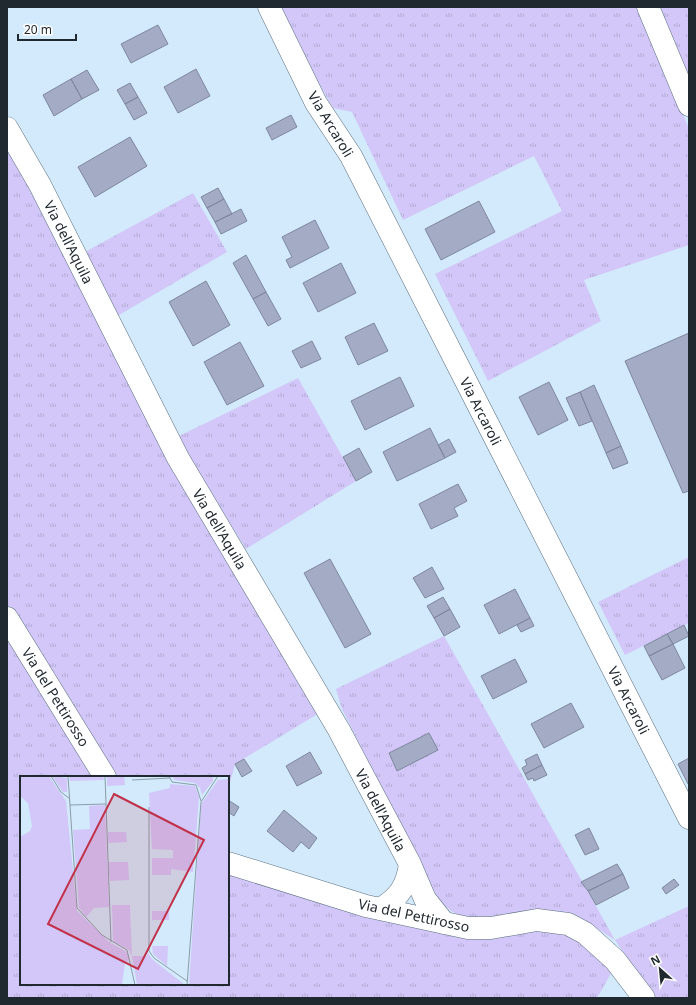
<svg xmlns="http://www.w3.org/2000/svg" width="696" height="1005" viewBox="0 0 696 1005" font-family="'Noto Sans',sans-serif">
	<defs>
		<pattern id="grass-tufts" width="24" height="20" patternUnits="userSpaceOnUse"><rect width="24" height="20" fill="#d2c7f8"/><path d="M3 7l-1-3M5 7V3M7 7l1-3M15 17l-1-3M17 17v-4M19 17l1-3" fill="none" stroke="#b4abd5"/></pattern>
	</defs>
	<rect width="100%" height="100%" fill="#d2eafc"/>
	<path fill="url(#grass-tufts)" d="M276 7H639L689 129V245L584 280 601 321 488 381 435 274 562 211 534 156 403 220 352 112 333 108Z
		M659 7H689V78Z
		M7 148 321 712 235 764 228 790V777H114L7 607Z
		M193 193 227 252 114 318 83 253Z
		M298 378 356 481 246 549 177 437Z
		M689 557V623L625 655 598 602Z
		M7 627 98 777H21V984H228V870L432 930 535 929 573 936 613 970 597 998H7Z
		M444 636 615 940 689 906V998H654L615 940 579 917 497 920 463 917 451 911 441 902 431 886 342 709 336 689Z"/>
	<path fill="#a3acc4" stroke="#7e879e" d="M158 25 168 44 131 63 121 44Z
		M196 69 210 96 178 113 164 87Z
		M87 70 99 90 82 99 71 79Z
		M71 79 82 99 54 116 43 95Z
		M130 83 138 97 125 104 117 90Z
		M138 97 147 113 134 120 125 104Z
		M291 115 297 127 272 140 266 128Z
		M130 137 147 166 95 197 78 167Z
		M218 188 224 199 207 208 201 197Z
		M224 199 232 214 215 222 207 208Z
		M479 201 495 232 441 260 425 229Z
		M241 209 247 221 221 234 215 222Z
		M315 220 329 248 290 268 286 260 292 257 282 237Z
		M246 255 266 292 253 299 233 263Z
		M341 263 356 293 318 312 303 283Z
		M206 281 230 325 193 346 169 302Z
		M266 292 281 319 268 326 253 299Z
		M374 323 388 351 358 365 345 337Z
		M689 333V491L683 493 625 361Z
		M312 341 321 359 301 368 292 351Z
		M240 342 264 386 227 405 204 362Z
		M400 377 414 406 365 430 351 401Z
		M549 382 568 420 538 435 519 397Z
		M594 385 621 446 606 453 580 392Z
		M580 392 592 421 579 426 566 398Z
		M430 428 445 458 397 481 383 452Z
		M449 439 456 452 445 458 438 445Z
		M621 446 628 463 613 469 606 453Z
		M359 448 372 472 356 481 343 457Z
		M458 484 467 501 454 508 458 516 431 529 419 504Z
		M330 559 371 634 345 648 304 573Z
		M432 567 444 589 425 598 413 578Z
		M515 589 530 618 499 634 484 605Z
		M443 597 450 609 434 618 427 606Z
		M450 609 460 627 444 636 434 618Z
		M530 618 534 626 521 632 517 625Z
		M684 625 689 636 673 644 667 634Z
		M667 634 673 644 649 656 644 646Z
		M673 644 685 668 662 680 649 656Z
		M515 659 527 682 493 699 481 676Z
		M571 703 584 727 544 748 531 724Z
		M429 733 438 750 397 771 389 753Z
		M310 752 322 773 297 786 286 766Z
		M537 754 542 765 525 774 522 768 527 765 525 760Z
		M689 758V783L688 784 678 764Z
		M244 759 252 771 242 777 235 764Z
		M542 765 547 775 534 781 533 778 528 780 525 774Z
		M228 800 239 807 234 816 228 812Z
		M284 810 317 838 309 849 301 842 293 852 267 831Z
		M589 828 599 849 585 855 575 835Z
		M617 864 623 874 588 891 581 882Z
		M623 874 629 888 596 905 588 891Z
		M674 879 679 885 666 894 662 888Z"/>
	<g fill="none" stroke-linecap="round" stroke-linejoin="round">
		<defs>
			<path id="minor" d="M269 7 316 103 351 156 689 818
				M648 7 689 105
				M7 128 40 185 178 458 339 730 410 864 425 899 444 923
				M7 618 105 777
				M228 863 366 906 468 928H491L537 920 568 924 585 933 615 960 644 998
				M380 909C399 898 407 886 410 864"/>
		</defs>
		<use href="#minor" stroke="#5a6f7f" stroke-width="23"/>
		<use href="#minor" stroke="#fff" stroke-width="22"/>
	</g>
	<g text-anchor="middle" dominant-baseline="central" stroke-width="3" stroke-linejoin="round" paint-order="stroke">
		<g font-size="14" fill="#212930" stroke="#fff">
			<text transform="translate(331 124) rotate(59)">Via Arcaroli</text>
			<text transform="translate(69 242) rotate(63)">Via dell'Aquila</text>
			<text transform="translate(481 411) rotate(63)">Via Arcaroli</text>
			<text transform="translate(220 529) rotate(59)">Via dell'Aquila</text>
			<text transform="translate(56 697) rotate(58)">Via del Pettirosso</text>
			<text transform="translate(629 700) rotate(63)">Via Arcaroli</text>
			<text transform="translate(381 810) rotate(62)">Via dell'Aquila</text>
			<text transform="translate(414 915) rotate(12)">Via del Pettirosso</text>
		</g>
	</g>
	<g transform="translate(20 776)">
		<rect width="209" height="209" fill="#d2eafc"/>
		<path d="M0 0H29L46 25 57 135 89 166 107 176 110 183 105 187 102 209H0V61L10 55 12 50 8 27 0 20ZM32 0 47 2V16H43ZM50 0H83L84 4 50 5ZM87 0H104L105 9 87 10ZM151 0H193V5L182 19 180 12 175 7 155 4ZM209 3V209H169L181 28 198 4ZM150 8 175 10 179 21 173 96 151 93V99H132V82H153V74L132 73 129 17 150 12ZM85 29 89 131 74 132 66 141 59 132 53 54 70 53 69 30ZM88 56H106L107 66 88 67ZM88 86H108L109 104 90 105ZM92 129H110L112 180H127V176L133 184 165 209H117L112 180 109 174 93 165ZM132 135H149V144H132ZM132 170H148L147 190 133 178Z" fill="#d2c7f8"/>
		<path fill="none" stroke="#8b9daa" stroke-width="1" d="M31 0 41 16 50 23M48 0 57 132 82 159 107 174 115 209M85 0 91 166M149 0 152 6 176 9 181 25M112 4 150 2M50 29 86 28M129 31V175L134 182 167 205M167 209 181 26 198 0"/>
		<path fill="#c2314a" fill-opacity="0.15" stroke="#c2314a" stroke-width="2" d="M94 18 184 64 118 193 28 148Z"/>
		<rect width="209" height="209" fill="none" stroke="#212930" stroke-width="2"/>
	</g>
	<rect width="696" height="1005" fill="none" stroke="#212930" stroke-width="16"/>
	<g transform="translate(660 969) rotate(333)" stroke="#ffffff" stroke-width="3" paint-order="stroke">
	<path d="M0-3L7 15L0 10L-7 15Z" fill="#212930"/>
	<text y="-6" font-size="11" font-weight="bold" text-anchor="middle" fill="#212930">N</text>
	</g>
	<path d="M18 34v6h58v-6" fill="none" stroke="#212930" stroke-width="2"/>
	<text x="24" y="34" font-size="12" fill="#212930" stroke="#ffffff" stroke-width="3" paint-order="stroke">20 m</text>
</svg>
